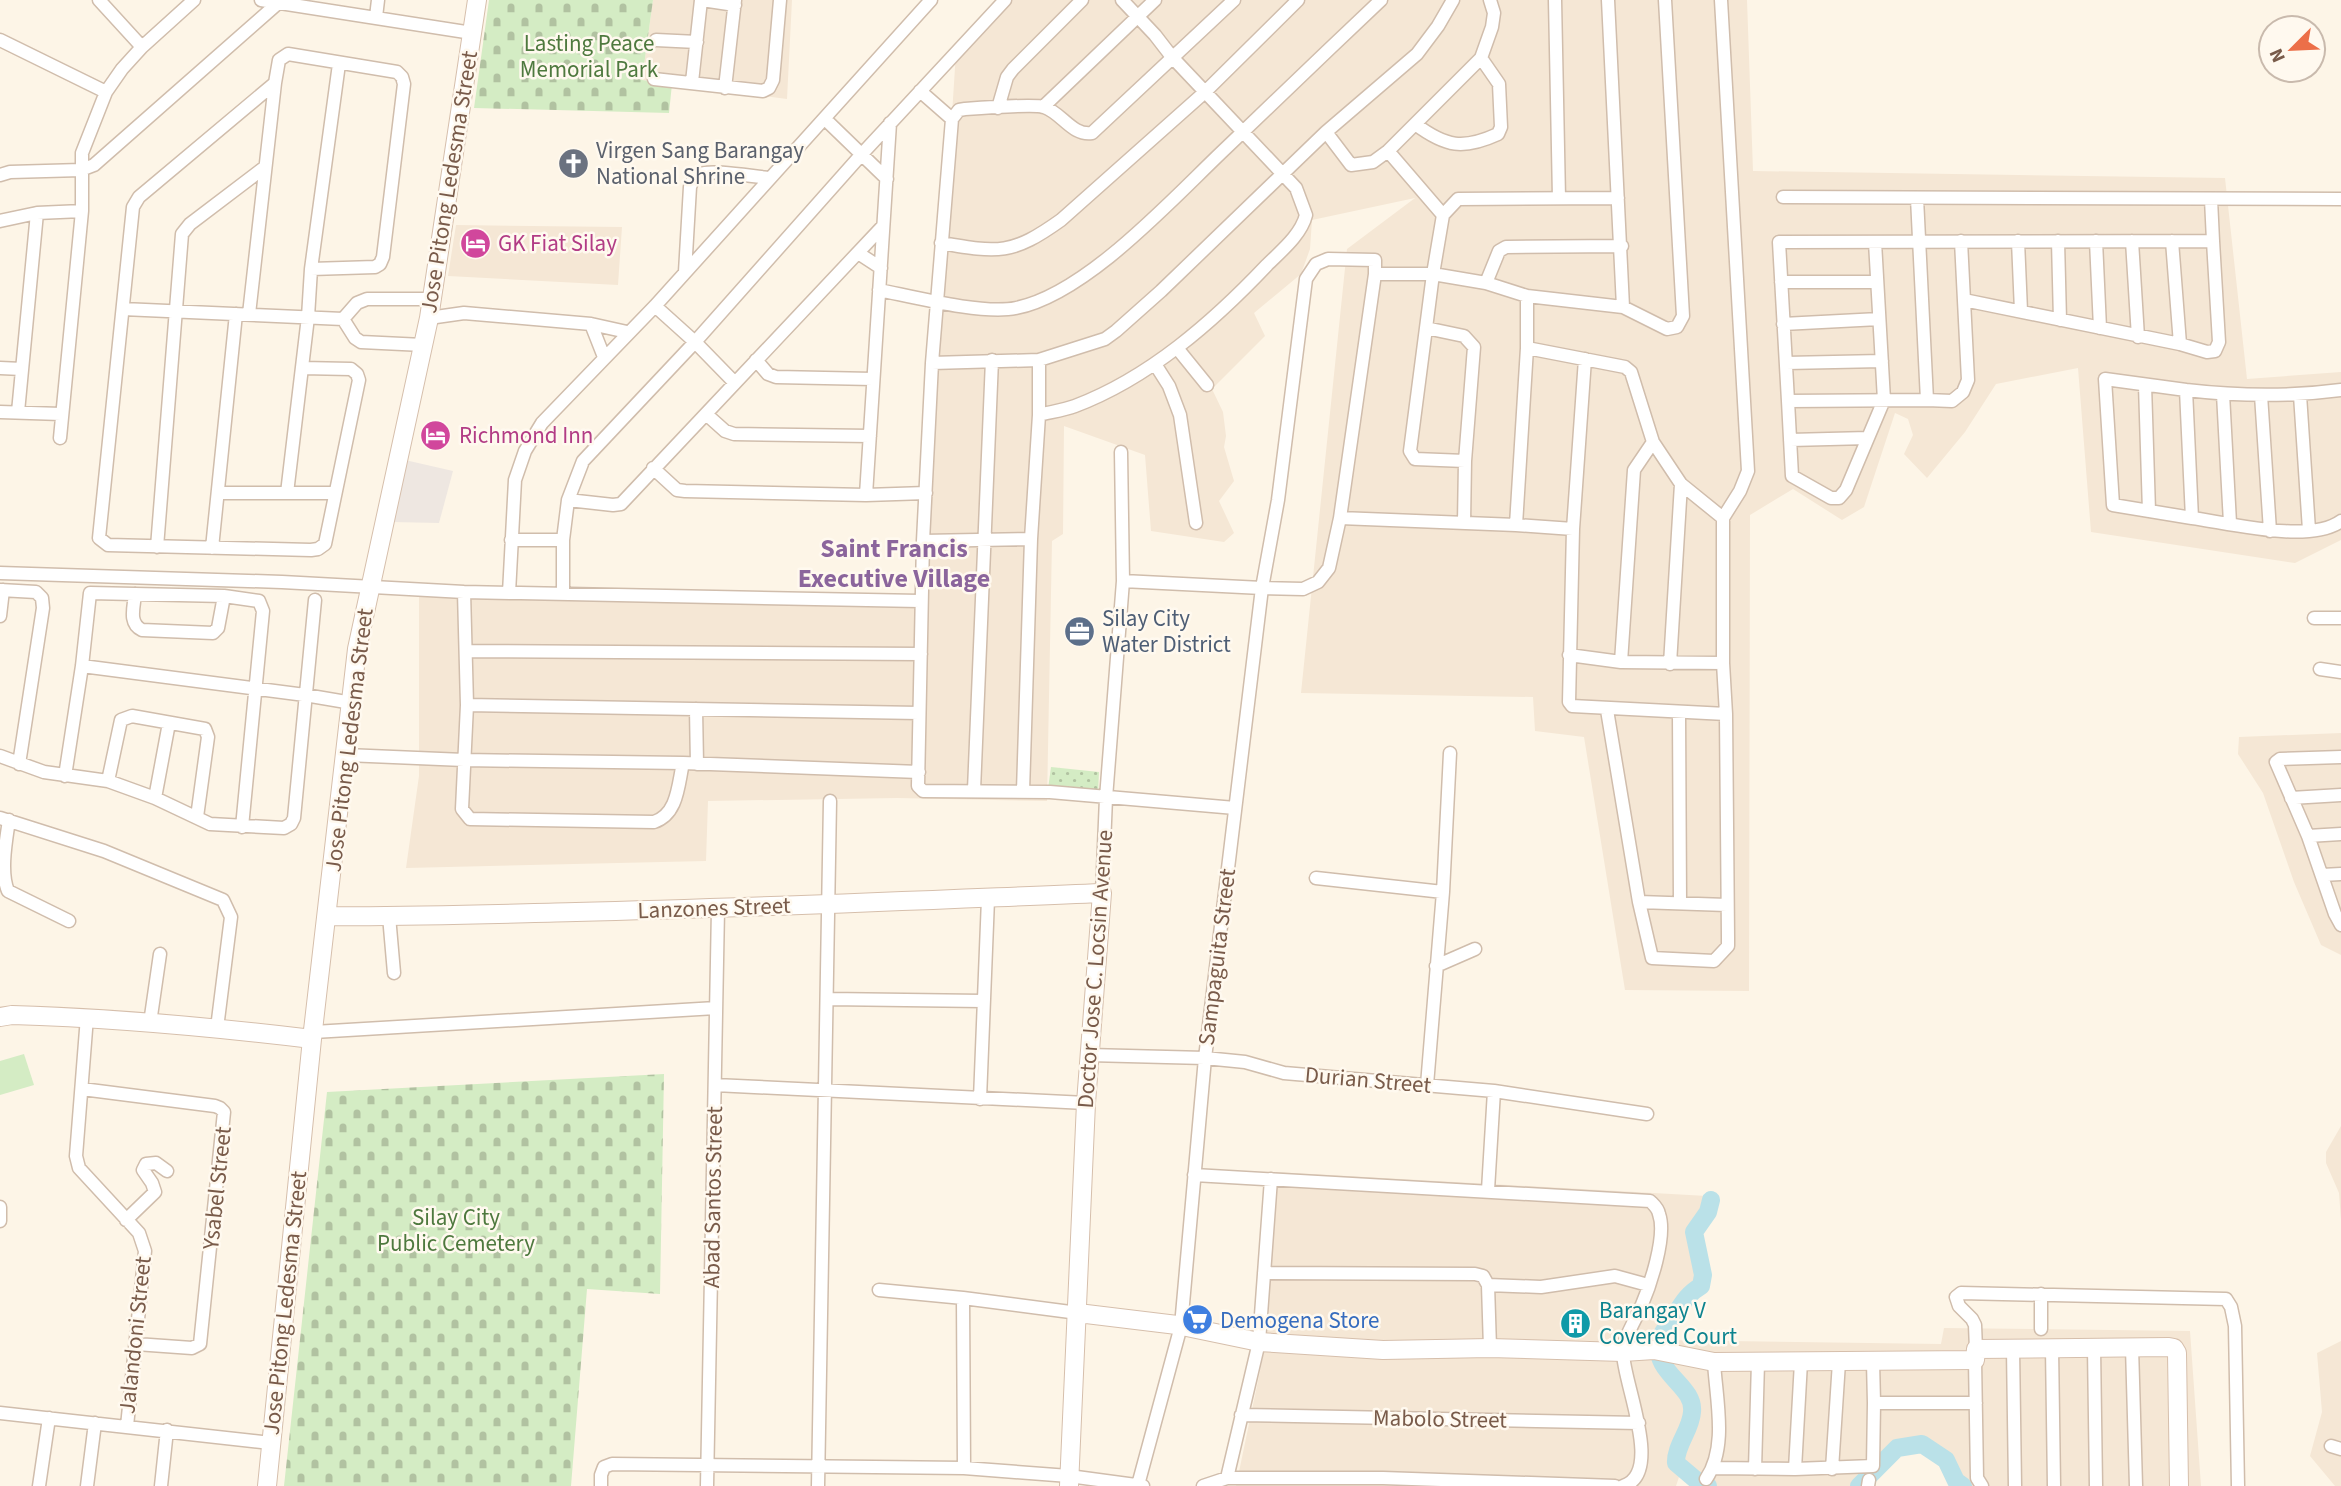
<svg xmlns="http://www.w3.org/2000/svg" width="2341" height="1486" viewBox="0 0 2341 1486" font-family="'Source Sans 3',sans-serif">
	<defs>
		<pattern id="cemetery-stones" width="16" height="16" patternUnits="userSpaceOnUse" patternTransform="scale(1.75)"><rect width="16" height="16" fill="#d4ecc4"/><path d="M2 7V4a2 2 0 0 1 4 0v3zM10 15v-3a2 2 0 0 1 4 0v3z" fill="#b1c2a1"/></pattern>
		<pattern id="park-dots" width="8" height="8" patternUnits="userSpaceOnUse" patternTransform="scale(1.75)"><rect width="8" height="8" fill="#d4ecc4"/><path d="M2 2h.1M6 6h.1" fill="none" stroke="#b1c2a1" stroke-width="1.8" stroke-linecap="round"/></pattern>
	</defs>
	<rect width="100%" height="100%" fill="#fdf5e7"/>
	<path fill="#f5e7d5" d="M653 0H792L787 99 642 80Z
		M1002 0H1747L1753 171 2225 178 2247 379 2341 372V540L2295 563 2091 532 2078 368 1996 384 1965 432 1927 478 1904 454 1913 435 1908 419 1895 413 1864 507 1842 520 1793 489 1750 515 1749 991 1625 990 1584 737 1535 731 1533 697 1301 693 1347 249 1415 198 1312 220 1310 249 1301 274 1254 313 1265 336 1212 389 1223 412 1226 436 1224 447 1234 481 1219 501 1234 533 1224 542 1151 531 1145 455 1064 426 1063 534 1052 541 1047 801 897 798 708 801 706 861 406 868 419 776V591L921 600 956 52Z
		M456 225 622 227 618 285 448 276Z
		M2341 733V955L2321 945 2294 882 2263 793 2238 754 2239 737Z
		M2341 1126V1220L2339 1193 2326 1163V1152Z
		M1276 1172 1707 1196 1688 1233 1696 1278 1660 1340 1941 1344 1944 1328 2190 1331 2201 1486H1963L1956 1481 1946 1460 1921 1444 1897 1449 1855 1486H1707L1702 1485 1677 1464 1679 1477 1676 1486H1236L1267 1338Z
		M2341 1341V1486H2335L2310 1456 2322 1412 2317 1353Z"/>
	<path fill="#eee7e1" d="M405 460 453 471 439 523 392 522Z"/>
	<path fill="#d4ecc4" d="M24 1054 34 1085 0 1095V1061Z"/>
	<path fill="url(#cemetery-stones)" d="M489 0H653L642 80 672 84 669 113 474 108Z
		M664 1074 660 1294 587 1289 571 1486H284L327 1092Z"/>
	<path fill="url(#park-dots)" d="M1051 767 1099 772 1098 794 1048 789Z"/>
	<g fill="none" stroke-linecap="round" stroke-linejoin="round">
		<path stroke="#bae1e8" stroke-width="18" d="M1708 1486 1702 1485 1676 1463C1675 1446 1691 1430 1692 1412 1695 1385 1653 1374 1659 1341 1661 1333 1669 1324 1673 1318 1682 1304 1687 1294 1701 1286L1703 1275 1694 1232 1708 1212 1711 1200
			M1859 1486 1897 1448 1922 1444 1946 1460 1956 1481 1963 1486"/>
		<defs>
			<path id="street" d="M99 0 142 47
				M261 0 472 33
				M702 0 735 5
				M1234 0 1092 133C1072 136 1062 113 1044 107 1035 104 979 108 965 109L959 110 952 119 932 363 923 541 918 786 923 791 1050 792 1235 808
				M1555 0 1559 198
				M1608 0 1623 307
				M1665 0 1683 316 1677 327 1667 329 1623 307 1527 296V348L1625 367 1631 372 1653 442 1681 484 1723 518
				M376 17 378 0
				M0 40 106 92
				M656 40 697 42
				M654 79 763 91 769 88 773 80 780 0
				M692 82 701 0
				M275 83 139 197 133 207 99 538 108 545 311 550 318 549 325 544 359 380 357 374 351 369 302 368
				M725 88 735 0
				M920 91 952 119
				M1043 107 1155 0
				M998 108 1007 77 1013 69 1082 0
				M825 119 887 179
				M1415 124C1446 147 1463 150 1498 134L1501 127 1499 84 1481 58
				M1326 132 1351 165 1373 162 1388 151 1481 58 1492 27 1494 13 1490 0
				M1388 151 1443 215
				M0 175 10 172 81 170 94 165 277 4
				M1783 197 2341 199
				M1917 198 1927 400 1788 401 1779 242 2213 241 2219 342 2215 351 2207 352 2180 344 1964 300
				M2211 199 2213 241
				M0 221 37 213 82 211
				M2018 241 2021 311
				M2058 241 2060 320
				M2096 241 2100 328
				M2132 241 2138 337
				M2172 241 2180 344
				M941 243C999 253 1012 255 1061 220L1205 92 1298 0
				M858 253 881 268
				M685 272 690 187C692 182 694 176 700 174 712 169 755 177 770 178
				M1781 282H1877
				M1486 283 1433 274 1443 215 1458 199 1618 198
				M879 290C914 297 983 315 1016 308 1087 294 1174 197 1226 148 1278 98 1329 49 1381 0
				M1527 296 1486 283 1499 251 1506 247 1622 246
				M655 306 695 342 735 383
				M123 309 343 319
				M249 314 275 83 279 60 288 54 397 72 402 77 404 84 383 257 380 264 375 267 311 269
				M429 318 464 313 591 324 627 332
				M591 324 604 357
				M1783 324 1879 319
				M1426 328 1410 451 1415 459 1465 461
				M423 345 361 342 355 338 343 319 357 303 367 299H432
				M1177 348 1207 385
				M1585 359 1573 529 1569 702 1572 706 1726 714 1723 663V518L1740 491 1748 471 1721 0
				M756 360 768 374 776 377 873 379
				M932 363 1039 360 1105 339 1116 331 1161 291 1326 132 1417 54 1438 26 1453 0
				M1786 363 1882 361
				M1155 364 1169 386 1180 415 1196 523
				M0 368 22 369
				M2145 385 2149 511
				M2186 390 2105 379 2113 505 2192 518
				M2341 390C2289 397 2238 396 2186 390L2192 518C2229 523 2310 544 2341 521
				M2223 394 2230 523
				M2261 395 2270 531
				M2300 395 2309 530
				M1927 400 1952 401 1963 392 1968 380 1961 241
				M1788 401 1792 476 1831 498H1839L1846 490 1884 400 1875 242
				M0 412 61 414
				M18 412 37 213
				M706 414 725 431 734 434 870 436
				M1039 415C1051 412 1064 410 1075 406 1149 378 1213 322 1267 265 1281 251 1301 235 1306 215L1296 188 1172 57 1155 35 1122 0
				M60 438 82 211V153L106 92 122 69 142 47 194 0
				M1790 440 1868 438
				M1653 442 1634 470 1621 662 1723 663
				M653 468 677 490 685 491 866 495 926 493
				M218 493H335
				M287 493 308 317 311 269 339 64
				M866 495 890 123
				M568 500 613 505 621 504 883 226
				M1340 518 1516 525 1573 529
				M1516 525 1527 348
				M511 540H563
				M923 541 1031 539
				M157 547 182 234 190 224 265 167
				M212 548 236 314
				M0 573 282 582 464 592 920 601
				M1123 581 1262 588 1278 500 1306 279 1316 264 1328 259 1375 260V274
				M0 590 36 592 42 598 43 608 19 764
				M464 592 467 705 462 809 470 819 654 822C678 814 678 785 683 763
				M509 593 515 480 525 451 542 423 655 306 931 0
				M135 594C134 607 128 623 142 630L213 633 218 628 224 596
				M563 594V540L568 500 583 461 695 342 861 155 1005 0
				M0 616 3 590
				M2314 618H2341
				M467 651 921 654
				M1569 655 1621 662
				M1670 664 1681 484
				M82 666 305 695 352 703
				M2320 669 2341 672
				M467 705 919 713
				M696 709 697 764
				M1607 710 1639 902 1652 958 1714 961 1728 946V937L1726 714
				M1679 713 1680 902
				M346 755 464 760 683 763 919 772
				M0 756 44 772 108 781 155 798 210 824 284 828 291 824 294 818 315 600
				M2341 757 2280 759 2276 762 2308 836 2335 914 2341 925
				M65 776 82 666 90 593 224 596 259 601 263 611 242 827
				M108 781 121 720 132 716 205 729 208 737 197 817
				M974 790 992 360
				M1023 791 1031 539 1039 415V360
				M155 798 169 723
				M2291 798 2341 795
				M0 818 104 851 223 900 231 917 217 1028
				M9 820C6 841 0 872 8 891L69 921
				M2308 836 2341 834
				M2322 875 2341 874
				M1316 878 1443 892
				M1102 893 1106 798 1123 581 1121 452
				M1639 902 1727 905
				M389 916 394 973
				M1436 966 1475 949
				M828 999 983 1001
				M87 1017 76 1156 79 1168 139 1233 145 1251 127 1426
				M150 1023 160 954
				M314 1032 716 1008
				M1089 1055 1205 1058 1245 1062 1284 1073 1494 1091 1647 1114
				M715 1085 1086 1103
				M1427 1085 1443 892 1450 753
				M82 1089 215 1106 220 1108 224 1112 200 1344 192 1348 136 1344
				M980 1099 988 899
				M1194 1175 1650 1201C1654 1205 1658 1208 1659 1214 1667 1236 1650 1286 1641 1307 1635 1321 1624 1337 1623 1352 1622 1380 1665 1474 1623 1486
				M1488 1190 1494 1091
				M0 1207V1221
				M126 1220 155 1192 152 1183 143 1170 146 1164 156 1163 167 1171
				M1264 1273 1475 1274 1483 1276 1488 1285 1490 1348
				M1488 1285 1541 1287 1615 1276 1648 1285
				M879 1290 963 1298
				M2041 1294V1329
				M2132 1347 2136 1486
				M2052 1348 2054 1486
				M2094 1348 2096 1486
				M1976 1349 1975 1325 1972 1319 1959 1306 1956 1297 1961 1293 2226 1299 2231 1307 2235 1326 2238 1486
				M2013 1349 2015 1486
				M1975 1360 1977 1478 1982 1486
				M1873 1362 1874 1403H1976
				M0 1413 271 1443
				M1241 1415 1639 1423
				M2331 1446 2341 1449
				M964 1468 963 1298 1078 1313
				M1714 1468 1795 1469 1873 1466 1874 1403
				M1755 1469 1758 1362
				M1795 1469 1801 1362
				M1832 1469 1839 1362
				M1227 1478 1259 1342 1271 1179
				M1706 1479C1728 1447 1716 1399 1714 1362
				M1138 1485 1181 1326 1205 1058 1262 588 1303 589 1318 582 1329 568 1340 518 1375 274H1433L1426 328 1464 336 1474 347 1465 461 1464 523
				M39 1486 49 1418
				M87 1486 95 1423
				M161 1486 167 1430
				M601 1486V1475L604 1467 612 1464 964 1468 1069 1476 1143 1486
				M707 1486 718 909
				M818 1486 830 801
				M1203 1486 1227 1478H1383L1615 1486
				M1868 1486 1869 1480"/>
			<path id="secondary" d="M327 916C410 917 493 914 576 912 752 908 927 900 1102 893L1086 1103 1069 1486
				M0 1017 12 1015C112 1018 212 1027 312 1039
				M1078 1313 1177 1325 1259 1342 1383 1350 1490 1348 1623 1352 1654 1350 1714 1362 1975 1360 1976 1349 2169 1347 2174 1348 2177 1353 2179 1486
				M267 1486 312 1039 357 649 429 318 477 0"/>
		</defs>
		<use href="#street" stroke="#d0bdac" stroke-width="15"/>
		<use href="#secondary" stroke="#d6bfac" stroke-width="20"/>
		<use href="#street" stroke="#fff" stroke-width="12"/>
		<use href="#secondary" stroke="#fff" stroke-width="18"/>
	</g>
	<defs>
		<symbol id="church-disc" viewBox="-11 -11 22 22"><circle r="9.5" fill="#6b7280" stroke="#fff9ef"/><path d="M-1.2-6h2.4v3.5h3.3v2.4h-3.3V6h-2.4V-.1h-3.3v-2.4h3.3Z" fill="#fff"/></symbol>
		<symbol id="hotel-disc" viewBox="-11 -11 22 22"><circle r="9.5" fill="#d1479c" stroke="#fff9ef"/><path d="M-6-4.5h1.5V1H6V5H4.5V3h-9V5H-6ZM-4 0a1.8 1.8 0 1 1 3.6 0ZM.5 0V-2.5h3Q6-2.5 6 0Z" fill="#fff"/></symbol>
		<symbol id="office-disc" viewBox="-11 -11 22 22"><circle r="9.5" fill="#5c6f8a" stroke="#fff9ef"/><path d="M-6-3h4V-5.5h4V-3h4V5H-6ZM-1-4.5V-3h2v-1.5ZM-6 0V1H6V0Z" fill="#fff"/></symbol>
		<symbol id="supermarket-disc" viewBox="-11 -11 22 22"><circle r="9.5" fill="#3f7fe0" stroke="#fff9ef"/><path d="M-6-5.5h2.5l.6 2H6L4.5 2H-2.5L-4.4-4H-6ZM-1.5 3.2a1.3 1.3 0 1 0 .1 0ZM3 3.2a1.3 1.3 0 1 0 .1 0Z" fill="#fff"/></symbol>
		<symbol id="building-disc" viewBox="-11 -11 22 22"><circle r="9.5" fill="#0f9aa8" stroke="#fff9ef"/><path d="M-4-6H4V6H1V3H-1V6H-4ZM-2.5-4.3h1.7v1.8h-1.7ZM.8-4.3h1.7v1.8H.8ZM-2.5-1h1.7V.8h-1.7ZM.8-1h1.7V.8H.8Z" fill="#fff"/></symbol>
	</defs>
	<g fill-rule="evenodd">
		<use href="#church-disc" x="556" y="146" width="35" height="35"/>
		<use href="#hotel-disc" x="458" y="226" width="35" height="35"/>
		<use href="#hotel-disc" x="418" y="418" width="35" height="35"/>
		<use href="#office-disc" x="1062" y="614" width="35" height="35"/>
		<use href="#supermarket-disc" x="1180" y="1302" width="35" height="35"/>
		<use href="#building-disc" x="1558" y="1306" width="35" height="35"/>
	</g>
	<g text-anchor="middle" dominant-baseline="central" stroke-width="5" stroke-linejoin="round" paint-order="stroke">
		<g font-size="23" fill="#4e793e" stroke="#fff9ef">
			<text x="589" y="43">Lasting Peace<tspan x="589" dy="26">Memorial Park</tspan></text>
			<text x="456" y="1217">Silay City<tspan x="456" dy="26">Public Cemetery</tspan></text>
		</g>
		<g font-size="23" fill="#5b616d" stroke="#fff9ef" text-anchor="start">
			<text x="596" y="150">Virgen Sang Barangay<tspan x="596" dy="26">National Shrine</tspan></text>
		</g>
		<g font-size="23" fill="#795b4a" stroke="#fff9ef">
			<text transform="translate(449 182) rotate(-81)">Jose Pitong Ledesma Street</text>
			<text transform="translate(349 740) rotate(-83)">Jose Pitong Ledesma Street</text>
			<text transform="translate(714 908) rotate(-2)">Lanzones Street</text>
			<text transform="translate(1217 957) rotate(-83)">Sampaguita Street</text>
			<text transform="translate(1095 969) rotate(-86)">Doctor Jose C. Locsin Avenue</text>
			<text transform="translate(1368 1080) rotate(5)">Durian Street</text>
			<text transform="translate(217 1188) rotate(-84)">Ysabel Street</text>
			<text transform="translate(713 1197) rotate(-89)">Abad Santos Street</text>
			<text transform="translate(285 1303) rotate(-84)">Jose Pitong Ledesma Street</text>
			<text transform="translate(135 1335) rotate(-84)">Jalandoni Street</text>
			<text transform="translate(1440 1419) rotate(1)">Mabolo Street</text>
		</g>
		<g font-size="23" fill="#b23c85" stroke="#fff9ef" text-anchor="start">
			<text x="498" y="243">GK Fiat Silay</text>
			<text x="459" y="435">Richmond Inn</text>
		</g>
		<g font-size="23" fill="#4e5e75" stroke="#fff9ef" text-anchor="start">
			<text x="1102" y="618">Silay City<tspan x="1102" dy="26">Water District</tspan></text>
		</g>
		<g font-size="23" fill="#0d838f" stroke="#fff9ef" text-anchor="start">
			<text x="1599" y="1310">Barangay V<tspan x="1599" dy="26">Covered Court</tspan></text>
		</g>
		<g font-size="23" fill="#366cbe" stroke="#fff9ef" text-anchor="start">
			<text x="1220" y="1320">Demogena Store</text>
		</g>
		<g font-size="26" font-weight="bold" fill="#8b659c" stroke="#fff9ef">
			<text x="894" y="548">Saint Francis<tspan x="894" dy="30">Executive Village</tspan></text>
		</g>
	</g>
	<g transform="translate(2292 49) rotate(246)"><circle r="33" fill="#fff9ef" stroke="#c9baad" stroke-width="2"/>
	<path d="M0-5L12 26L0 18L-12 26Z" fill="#ec6f48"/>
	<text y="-10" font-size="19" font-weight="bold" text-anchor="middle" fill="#795b4a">N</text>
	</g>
</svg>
